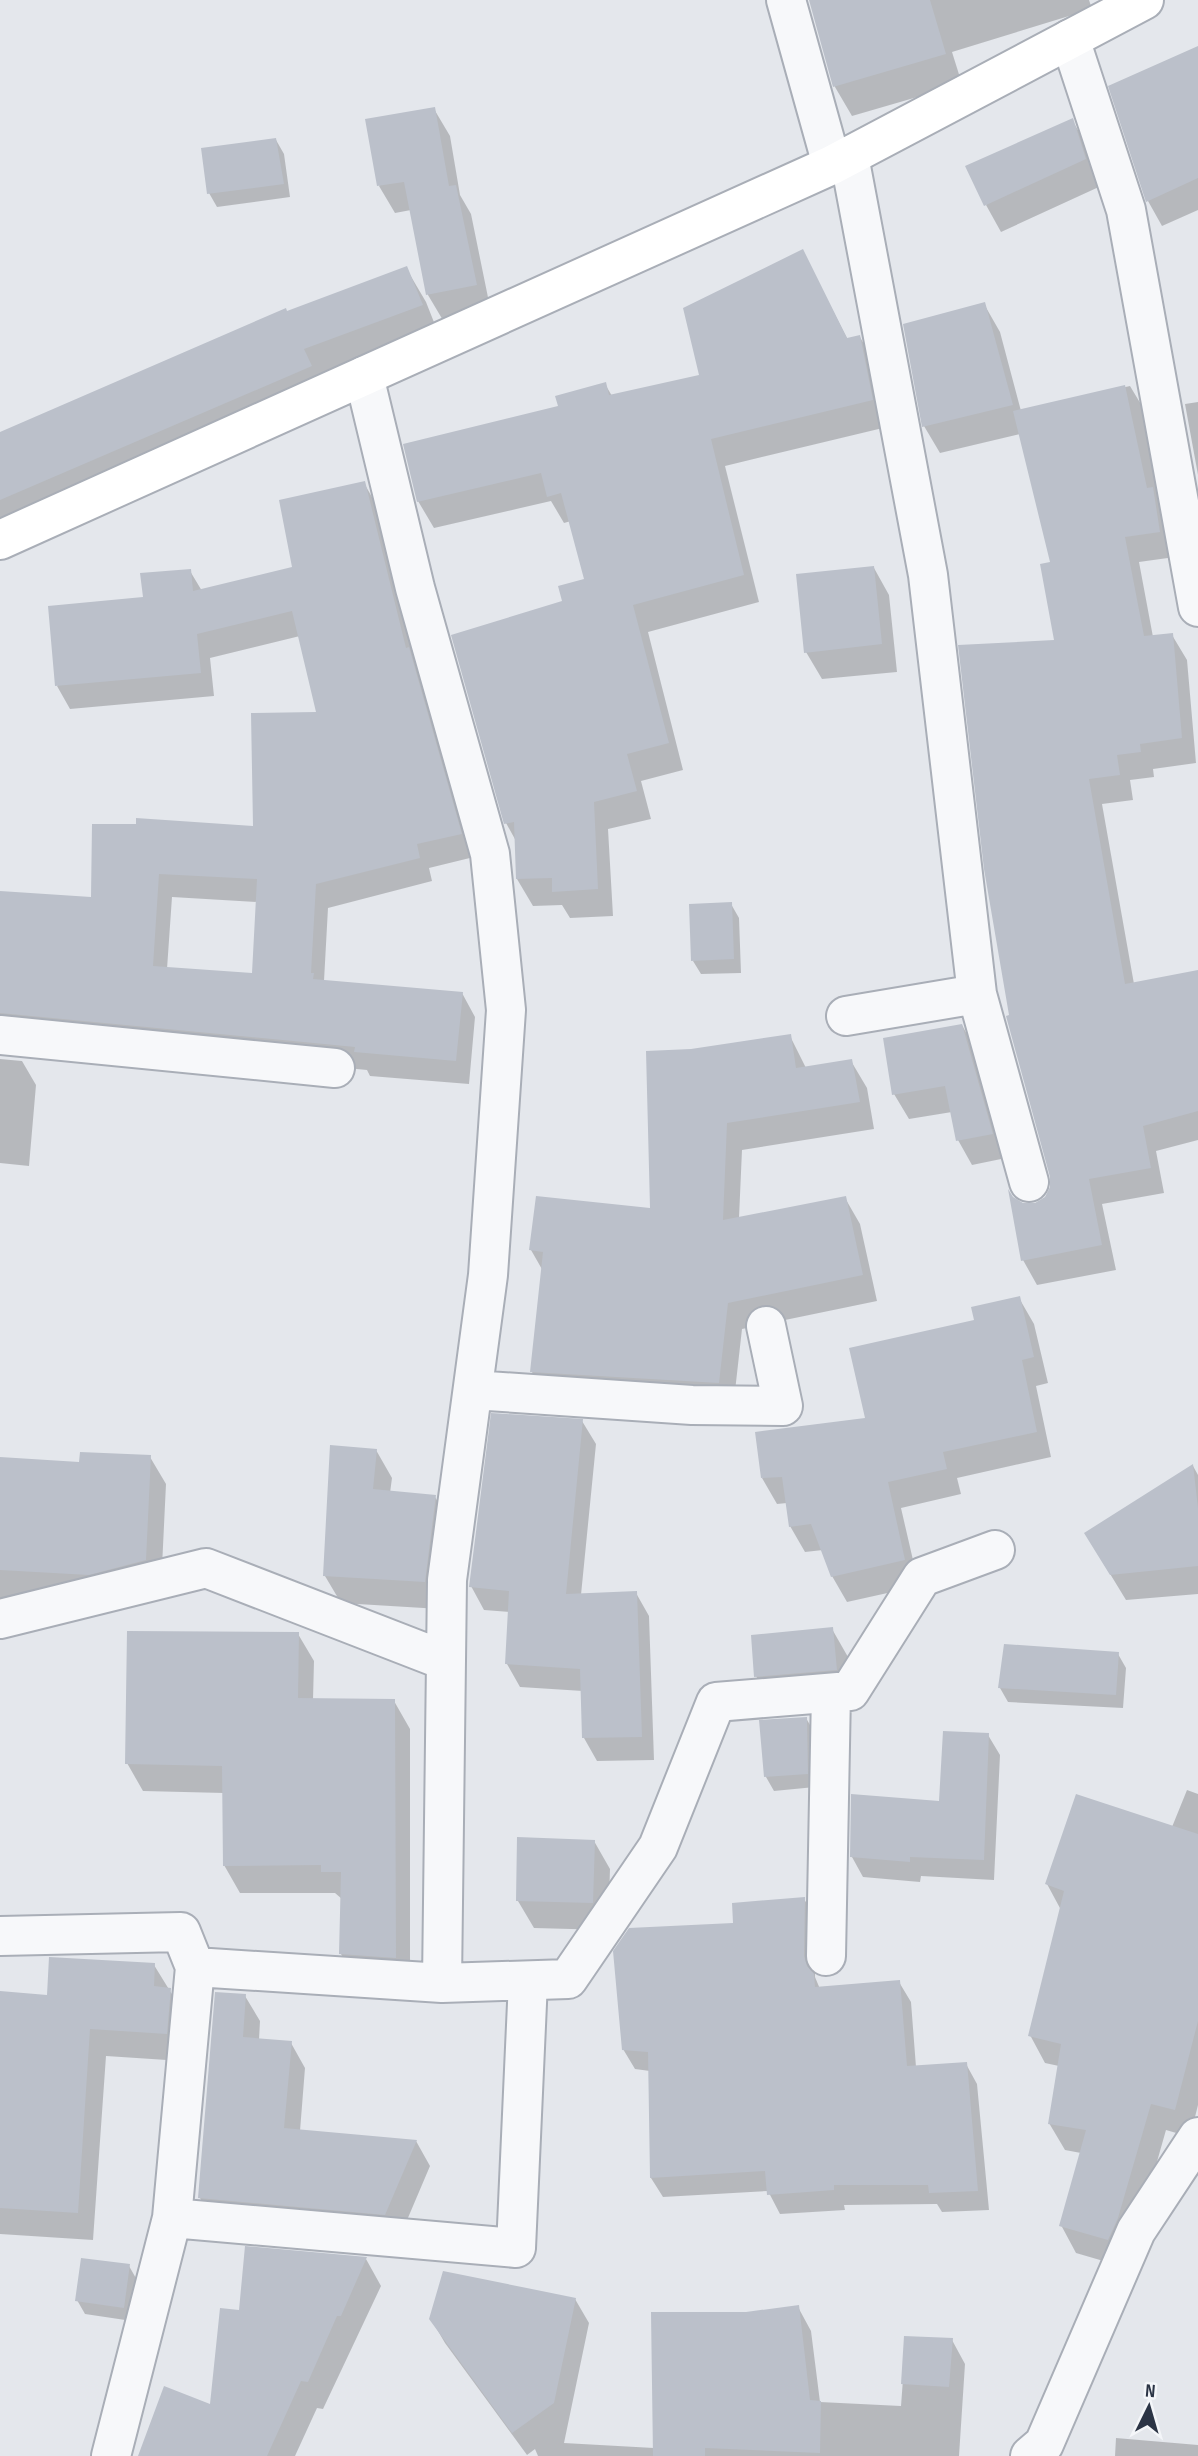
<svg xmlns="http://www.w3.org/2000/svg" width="1198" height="2456" viewBox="0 0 1198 2456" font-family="'Sofia Sans Condensed',sans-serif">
	<rect width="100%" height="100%" fill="#e4e7ec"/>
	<path fill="#0003" fill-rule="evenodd" d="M811 0H1089L1092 9 952 52 962 84 852 116 835 87Z
		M1198 47V210L1162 226 1148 201Z
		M434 109 450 136 460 195 471 214 491 312 444 322 428 295 411 210 395 213 379 186Z
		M1072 120 1088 147 1101 186 1001 232 986 205Z
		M276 140 284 154 290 197 217 207 209 193Z
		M802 251 848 340 860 337 875 364 887 427 725 466 759 602 648 632 683 770 641 781 651 819 608 829 613 916 570 918 562 905 533 906 517 879 516 841 506 823 564 602 586 580 571 521 564 523 551 501 434 528 418 501 560 407 605 384 612 396 701 376Z
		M406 268 426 302 441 340 0 542V434L287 313Z
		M984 304 1000 332 1021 411 1130 386 1145 411 1175 557 1139 562 1153 637 1172 635 1187 660 1196 763 1153 769 1154 777 1130 780 1133 800 1102 804 1134 984 1198 971V1140L1156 1151 1164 1193 1102 1204 1116 1270 1037 1285 1023 1260 1022 1205H1036L1046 1198 1052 1187V1177L1011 1017 1056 641 1052 563 1020 434 940 453 924 426Z
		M1198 402V475L1185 404Z
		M364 483 377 506 416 662 422 673 474 857 429 868 432 881 328 908 324 981 462 993 475 1017 469 1084 370 1076 367 1070 16 1036 0 1042V892L93 899 254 827 318 714 300 636 210 658 214 696 70 709 57 686 145 599 190 571 202 591 294 568ZM172 897 258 902 254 975 167 969Z
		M874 568 889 595 897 672 822 679 806 652Z
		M731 904 739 918 741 973 701 974 693 961Z
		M962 1025 976 1051 1006 1158 972 1165 958 1140 952 1112 909 1119 894 1094Z
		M790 1036 806 1068 851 1061 867 1088 874 1129 742 1150 739 1218 845 1198 860 1224 877 1301 742 1329 733 1409 547 1398 532 1372 543 1271 531 1250 652 1210 691 1051Z
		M0 1059 22 1061 36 1085 29 1166 0 1163Z
		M1019 1298 1034 1324 1048 1383 1036 1386 1051 1457 957 1478 961 1494 901 1508 919 1586 847 1602 832 1576 823 1550 805 1552 790 1526 787 1503 777 1504 762 1478 867 1420 977 1321Z
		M582 1421 596 1444 581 1595 636 1593 649 1616 654 1760 597 1761 584 1738 583 1691 520 1687 507 1664 510 1612 484 1610 471 1586Z
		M376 1450 392 1478 390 1493 435 1497 451 1524 440 1609 341 1603 325 1576Z
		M150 1457 166 1484 161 1588 0 1610V1458L81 1464Z
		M1193 1466 1198 1475V1594L1126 1600 1101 1559Z
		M832 1629 848 1657 853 1697 772 1704 756 1676Z
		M298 1634 314 1661 313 1700 394 1701 410 1729V1985L357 1982 341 1954 342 1899 335 1893H240L224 1865V1793L143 1791 127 1763Z
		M1118 1654 1126 1668 1123 1708 1008 1702 1000 1688Z
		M806 1718 814 1732 815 1787 774 1791 766 1777 760 1722Z
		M988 1735 1000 1755 994 1880 921 1876 920 1882 863 1877 852 1857 941 1803Z
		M1187 1790 1198 1794V2105L1190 2137 1166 2130 1133 2246 1124 2267 1076 2253 1061 2225 1081 2153 1065 2150 1049 2123 1059 2066 1045 2063 1030 2035 1061 1910 1047 1884 1172 1827Z
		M594 1841 610 1869 608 1930 534 1928 518 1901Z
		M804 1899 816 1918 815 1977 820 1989 899 1982 911 2002 916 2067 966 2064 977 2084 989 2210 942 2212 937 2204 844 2205 845 2210 780 2214 768 2191 663 2197 651 2178 650 2071 635 2069 623 2049 735 1925Z
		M154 1965 186 2017 182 2061 106 2056 93 2240 0 2234V1992L49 1997Z
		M245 1996 260 2021 259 2040 291 2043 305 2068 300 2131 416 2141 430 2166 399 2239 214 2223 200 2198Z
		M366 2259 381 2286 323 2409 317 2408 295 2456H140L212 2406 240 2312Z
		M129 2266 137 2280 132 2321 85 2314 77 2300Z
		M575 2299 589 2323 564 2443 654 2448 746 2314 798 2307 811 2331 820 2402 901 2406 906 2338 952 2340 965 2364 959 2456H538L535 2449 527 2455 445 2343 431 2319Z
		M1116 2438 1198 2445V2456H1115Z"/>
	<path fill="#bbc0ca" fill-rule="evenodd" d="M809 0H930L946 54 833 87Z
		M1198 46V178L1146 202 1108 86Z
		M435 107 449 186 456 185 477 285 426 295 404 182 377 186 365 119Z
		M1073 118 1086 159 984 206 965 166Z
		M276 138 284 184 207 194 201 148Z
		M803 249 847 338 860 335 873 400 711 439 744 575 633 605 669 743 627 754 637 791 594 802 598 889 552 892V878L516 879 514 822 504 824 451 635 562 601 558 586 584 579 561 493 547 497 541 473 417 502 403 444 558 406 555 396 606 382 609 395 699 375 683 308Z
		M407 266 423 305 304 349 312 366 0 500V432L286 308 287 311Z
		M985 302 1013 405 922 427 903 324Z
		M1125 385 1147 488 1153 487 1160 532 1125 537 1144 636 1173 633 1182 738 1140 744 1141 752 1117 755 1120 775 1089 779 1125 984 1198 970V1111L1143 1126 1151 1168 1089 1179 1102 1245 1021 1261 1008 1189 1013 1197 1023 1203H1035L1045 1197 1050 1187V1177L1006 1016 1009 1015 984 869 958 645 1054 640 1040 564 1050 562 1013 411Z
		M365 481 406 648 409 647 462 834 417 844 420 858 316 884 311 973H314L313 979 463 992 456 1061 354 1052 355 1047 0 1013V891L91 897 92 824H136V818L253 826 251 713 316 712 292 611 197 634 201 673 55 686 48 606 143 597 140 573 191 569 193 591 292 567 279 500ZM159 874 257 879 252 973 153 966Z
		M874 566 882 644 804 653 796 574Z
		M732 902 734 959 691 961 689 904Z
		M962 1024 993 1134 956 1141 945 1086 892 1095 883 1038Z
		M791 1034 796 1068 852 1059 860 1102 727 1123 723 1220 846 1196 863 1275 728 1303 719 1383 530 1372 543 1252 529 1250 536 1196 650 1208 646 1051 691 1049Z
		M1020 1296 1034 1357 1022 1360 1037 1432 943 1452 947 1469 888 1482 905 1560 831 1577 811 1524 789 1527 782 1477 761 1478 755 1432 865 1418 849 1348 974 1320 971 1307Z
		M491 1413 583 1419 566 1594 637 1591 642 1737 582 1738 580 1669 505 1664 509 1591 469 1587Z
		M330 1445 377 1449 373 1489 436 1495 425 1582 323 1576Z
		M80 1452 151 1455 146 1560 89 1575 0 1570V1457L79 1462Z
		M1193 1464 1198 1508V1566L1110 1575 1084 1533Z
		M833 1627 837 1670 754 1677 751 1635Z
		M127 1631 299 1632 298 1698 395 1699 396 1958 339 1954 341 1872H321V1865L223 1866 222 1766 125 1764Z
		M1004 1644 1119 1652 1116 1695 998 1688Z
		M807 1717 808 1774 764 1777 759 1720Z
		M943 1731 989 1733 984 1860 910 1857V1862L850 1857 851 1794 939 1801Z
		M1076 1794 1198 1834V2021L1175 2110 1151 2104 1118 2218 1108 2240 1059 2226 1086 2130 1048 2124 1061 2044 1028 2036 1064 1891 1045 1884Z
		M517 1837 595 1840 593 1903 516 1901Z
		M805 1897 804 1956 807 1966 814 1974 815 1987 900 1980 907 2066 967 2062 978 2191 929 2193 928 2185H834V2190L767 2195 765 2171 650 2178 648 2052 622 2050 613 1951 629 1928 733 1923 732 1903Z
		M49 1957 155 1963 154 1986 171 1988 167 2034 90 2029 78 2213 0 2208V1991L47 1995Z
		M215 1992 246 1994 243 2037 292 2041 284 2128 417 2140 385 2215 198 2198Z
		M245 2246 367 2257 341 2316H337L308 2382 301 2381 267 2456H138L164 2386 210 2404 220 2308 239 2310Z
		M81 2258 130 2264 124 2308 75 2301Z
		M443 2271 576 2298 554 2403 512 2433 429 2319Z
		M799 2305 810 2400 821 2401 820 2453 705 2448V2456H653L651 2312H746Z
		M904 2336 953 2338 949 2387 901 2384Z"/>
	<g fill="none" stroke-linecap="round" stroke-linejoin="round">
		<defs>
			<path id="street" d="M786 0 832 165
				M1070 39 1126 210 1198 607
				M849 156 928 575 977 994 1029 1182
				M364 376 415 588 490 854 506 1010 488 1275 447 1580 442 1983
				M846 1016 977 994
				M0 1035 335 1068
				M473 1390 692 1405 783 1406 766 1326
				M0 1619 206 1568 446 1661
				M0 1936 181 1932 195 1967 442 1983 568 1979 658 1847 716 1702 850 1691 922 1577 995 1550
				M826 1956 831 1693
				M172 2218 516 2248 528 1981
				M111 2456 172 2218 195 1967
				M1030 2456 1044 2444 1136 2231 1198 2137"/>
			<path id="secondary" d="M0 540 832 165 1144 0"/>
		</defs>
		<use href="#street" stroke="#a9aeb7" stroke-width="42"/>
		<use href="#secondary" stroke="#a9aeb7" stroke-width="42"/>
		<use href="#street" stroke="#f7f8fa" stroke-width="38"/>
		<use href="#secondary" stroke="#fff" stroke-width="38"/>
	</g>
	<g transform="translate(1149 2407) rotate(5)" stroke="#f4f6f9" stroke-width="5" paint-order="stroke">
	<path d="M0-5L12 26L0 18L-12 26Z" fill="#2b3445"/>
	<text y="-10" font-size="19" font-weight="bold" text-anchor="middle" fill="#2b3445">N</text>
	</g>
</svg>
